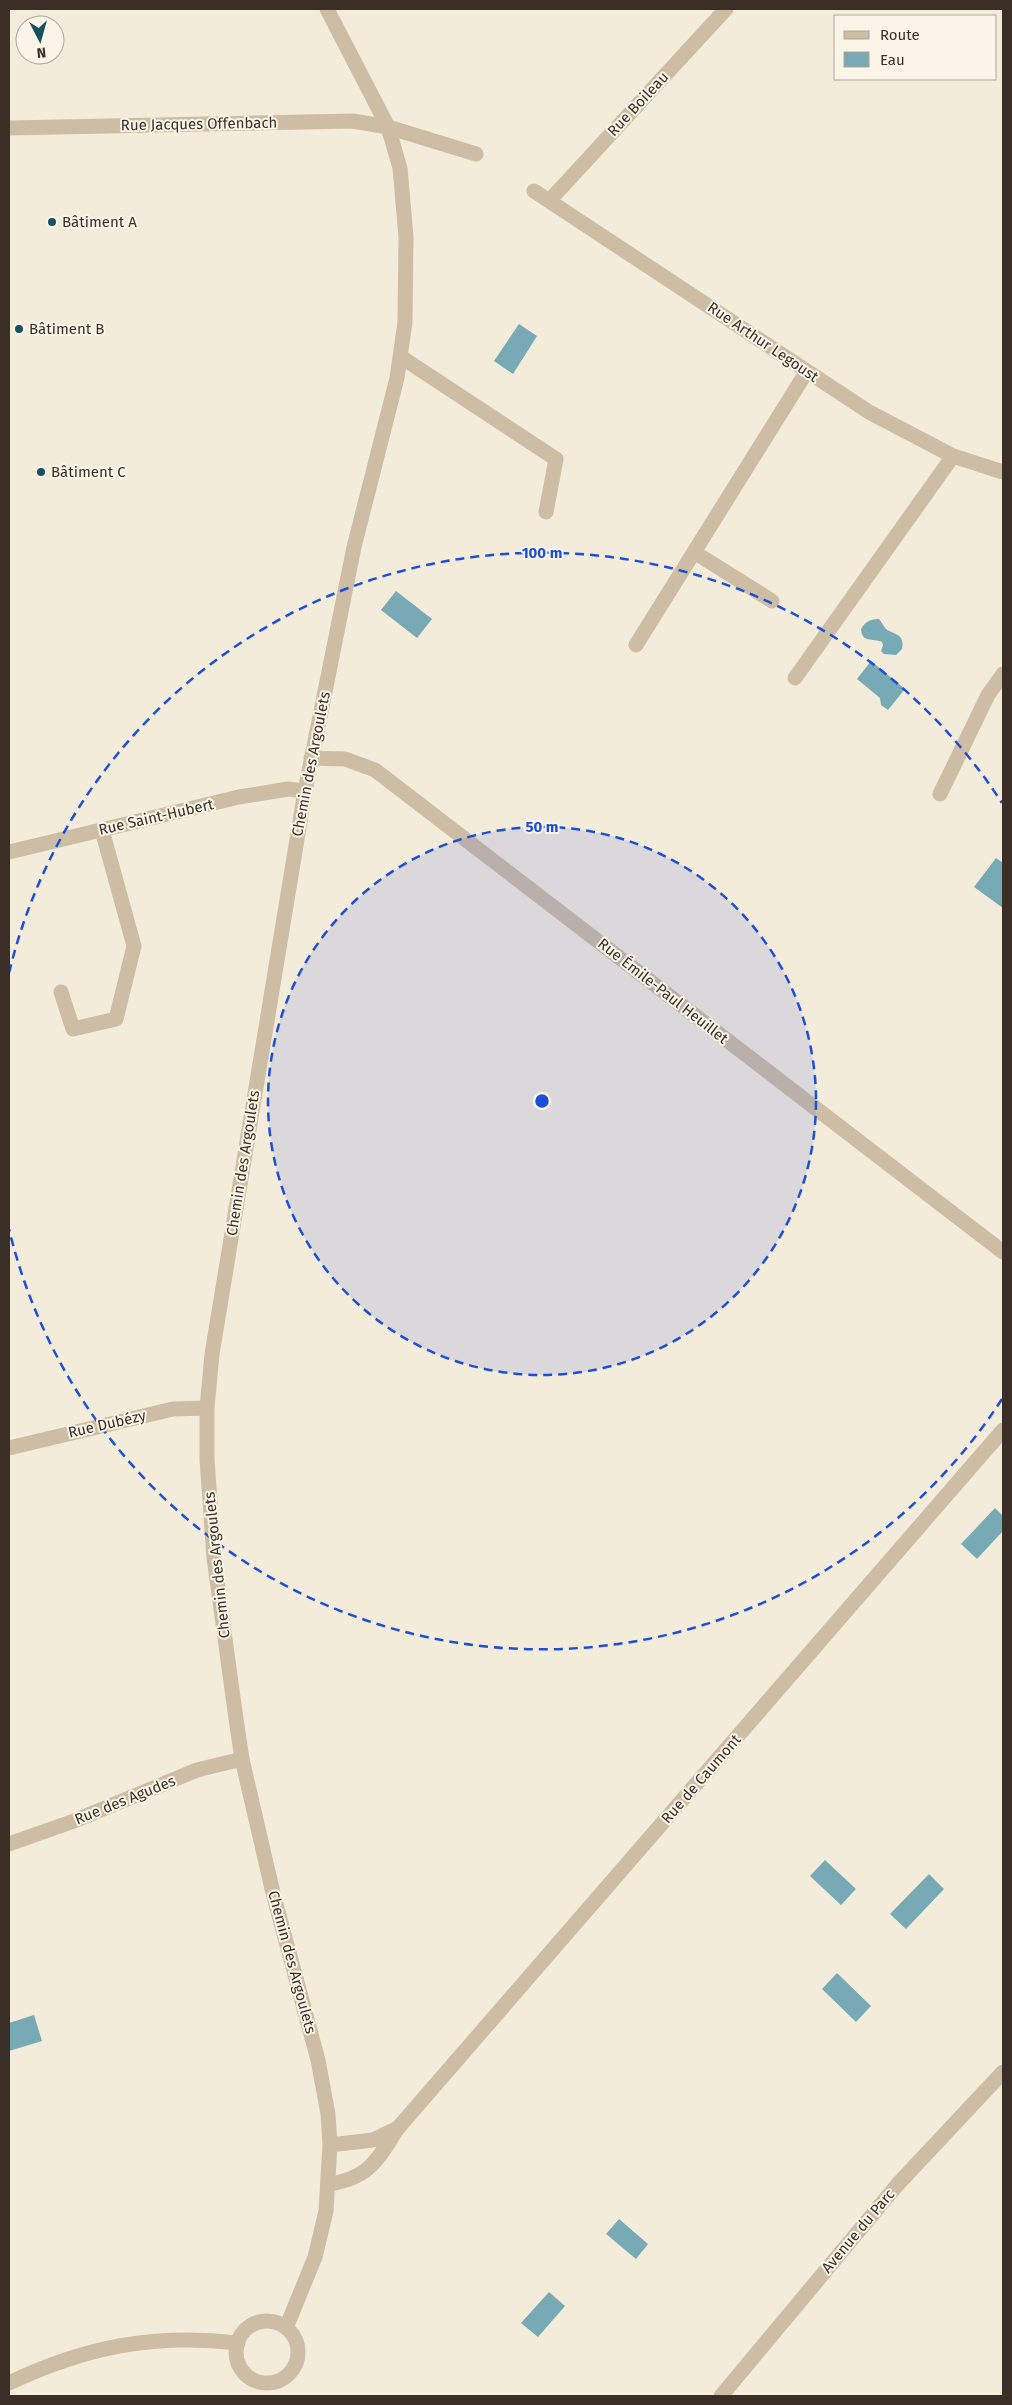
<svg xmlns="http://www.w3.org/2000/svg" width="1012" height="2405" viewBox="0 0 1012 2405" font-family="'Fira Sans',sans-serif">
	<rect width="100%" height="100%" fill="#f4ecdb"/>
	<path fill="#77aab5" d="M519 324 537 336 513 374 494 361Z
		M396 591 432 619 417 638 381 610Z
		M879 619C882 622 883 626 886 629 895 635 905 634 902 649L896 655 884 654 881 651 883 645 882 642C872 638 862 643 861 629 865 622 870 619 879 619Z
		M871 661 905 689 888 710 881 705 880 698 857 679Z
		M996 858 1003 863V908L974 887Z
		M995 1508 1003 1516V1531L977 1559 961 1544Z
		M825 1860 856 1889 841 1905 810 1876Z
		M929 1874 944 1889 906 1929 890 1914Z
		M837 1973 871 2006 856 2022 822 1989Z
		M34 2015 42 2041 9 2051V2023Z
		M619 2219 648 2244 636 2259 606 2234Z
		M549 2292 565 2306 538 2337 521 2323Z"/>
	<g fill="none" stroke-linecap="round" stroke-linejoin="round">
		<path stroke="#cebda5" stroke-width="15" d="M9 128 353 121 388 127 476 154
			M534 191 869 412 953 456 1003 472
			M550 200 726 9
			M401 357 556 459 546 512
			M694 552 772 601
			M636 645 807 371
			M795 678 953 456
			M311 758 345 759 375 770 1003 1252
			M940 794 988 695 1003 674
			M9 852 239 797 288 789 305 791
			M61 992 73 1029 116 1019 134 946 102 830
			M9 1448 173 1409 207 1408
			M9 1844 74 1821 197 1770 242 1759
			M330 2145 373 2140 398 2128
			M329 2184C370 2178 377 2160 398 2128L1003 1430
			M236 2352a31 31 0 1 1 62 0a31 31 0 1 1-62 0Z
			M286 2328 315 2257 326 2211 330 2145 328 2114 318 2060 273 1893 242 1759 236 1719 214 1558 207 1459V1408L212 1354 305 791 354 547 397 378 405 322 406 237 400 168 388 127 327 9
			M9 2383C85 2347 154 2333 238 2343
			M721 2396 898 2184 1003 2072"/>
	</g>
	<circle cx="542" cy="1101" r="274" fill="#1d4ed8" fill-opacity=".12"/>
	<g fill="none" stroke="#1d4ed8" stroke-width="2.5" stroke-dasharray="9 6">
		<circle cx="542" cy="1101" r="274"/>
		<path d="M1002 1399A548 548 0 0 1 9 1229M9 973A548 548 0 0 1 1002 803"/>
	</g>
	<g fill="#18515f" stroke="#fbf5e8" stroke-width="2">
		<circle cx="52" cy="222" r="5"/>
		<circle cx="19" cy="329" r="5"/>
		<circle cx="41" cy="472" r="5"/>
	</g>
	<g text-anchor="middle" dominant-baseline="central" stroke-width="4" stroke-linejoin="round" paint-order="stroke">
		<g font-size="15" fill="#392f27" stroke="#fbf5e8">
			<text transform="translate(638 104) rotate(-47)">Rue Boileau</text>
			<text transform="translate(199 124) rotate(-1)">Rue Jacques Offenbach</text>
			<text transform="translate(763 342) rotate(34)">Rue Arthur Legoust</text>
			<text transform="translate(311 764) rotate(-79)">Chemin des Argoulets</text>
			<text transform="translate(156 817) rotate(-13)">Rue Saint-Hubert</text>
			<text transform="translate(663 991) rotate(38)">Rue Émile-Paul Heuillet</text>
			<text transform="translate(243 1163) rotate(-81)">Chemin des Argoulets</text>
			<text transform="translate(107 1424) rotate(-13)">Rue Dubézy</text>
			<text transform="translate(217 1565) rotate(-96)">Chemin des Argoulets</text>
			<text transform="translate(701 1779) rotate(-49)">Rue de Caumont</text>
			<text transform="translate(125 1800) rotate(-22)">Rue des Agudes</text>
			<text transform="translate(292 1962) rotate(75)">Chemin des Argoulets</text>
			<text transform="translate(858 2231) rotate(-50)">Avenue du Parc</text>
		</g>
		<g font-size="15" fill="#392f27" stroke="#fbf5e8" text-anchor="start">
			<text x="62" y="222">Bâtiment A</text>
			<text x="29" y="329">Bâtiment B</text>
			<text x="51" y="472">Bâtiment C</text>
		</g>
	</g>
	<circle cx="542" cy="1101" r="8" fill="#1d4ed8" stroke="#fbf5e8" stroke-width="2.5"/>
	<g font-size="15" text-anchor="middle" font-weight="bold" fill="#1d4ed8" stroke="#fbf5e8" stroke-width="4" stroke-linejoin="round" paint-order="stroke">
		<text x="542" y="558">100 m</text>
		<text x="542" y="832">50 m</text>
	</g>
	<rect width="1012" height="2405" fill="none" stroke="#392f27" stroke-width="20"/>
	<rect x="834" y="15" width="162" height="65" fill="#fbf5e8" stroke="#ada69b"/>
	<rect x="844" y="31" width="25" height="8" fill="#cebda5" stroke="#ada69b"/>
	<text x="880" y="40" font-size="15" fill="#392f27">Route</text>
	<rect x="844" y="52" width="25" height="15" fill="#77aab5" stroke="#ada69b"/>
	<text x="880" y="65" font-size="15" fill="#392f27">Eau</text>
	<g transform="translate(40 40) rotate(174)"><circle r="24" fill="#fbf5e8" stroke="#ada69b"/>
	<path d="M0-4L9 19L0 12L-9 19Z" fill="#18515f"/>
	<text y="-8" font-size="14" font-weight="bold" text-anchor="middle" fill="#392f27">N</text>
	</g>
</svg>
